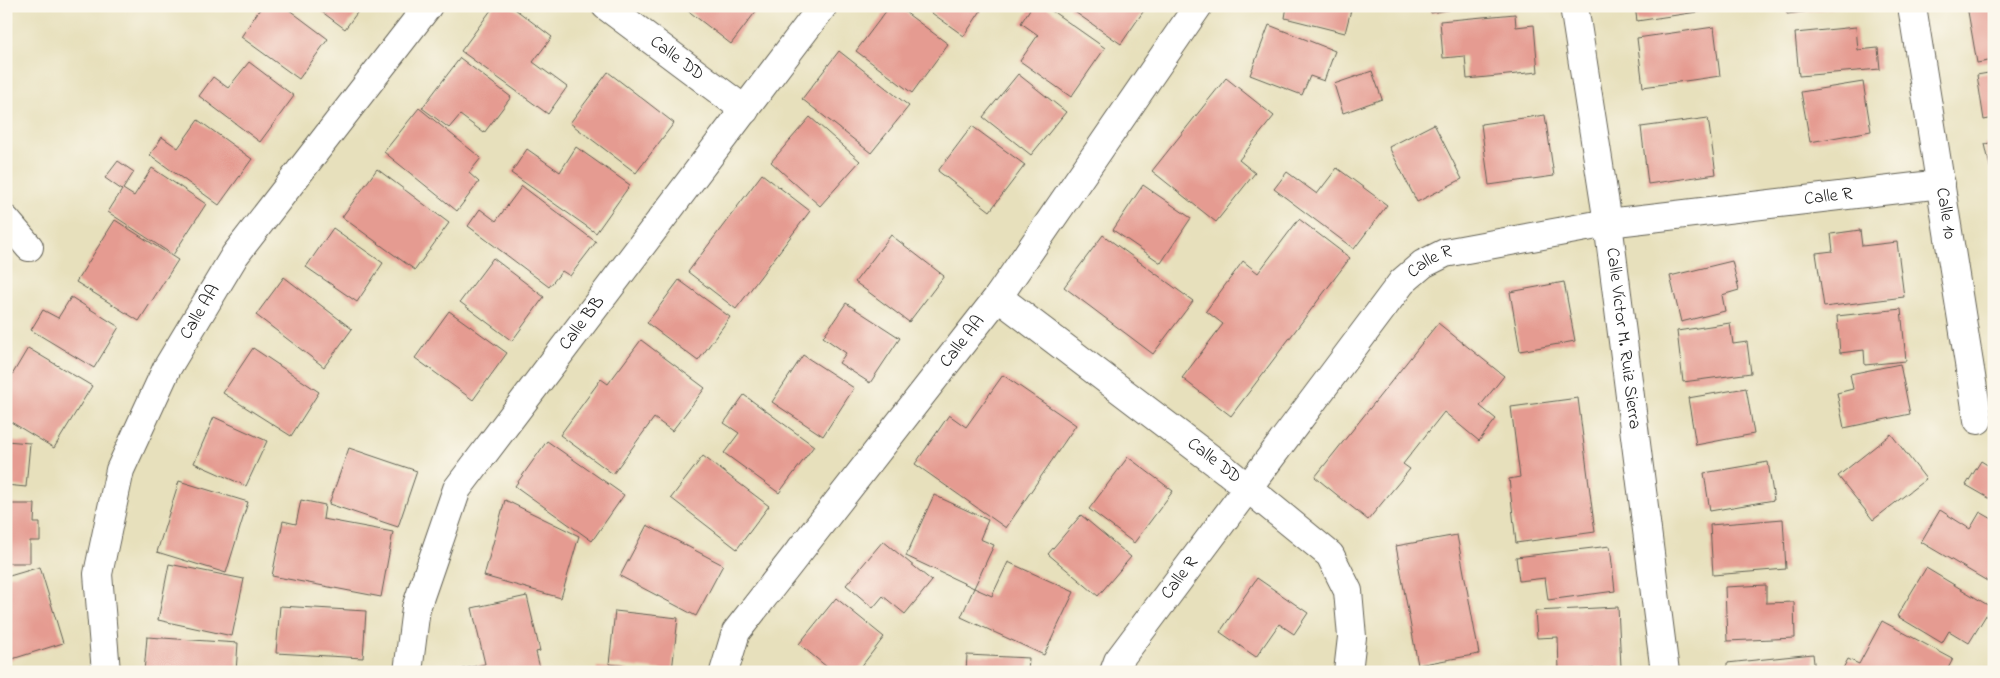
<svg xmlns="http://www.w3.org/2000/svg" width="2000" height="678" viewBox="0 0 2000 678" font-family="'Indie Flower',sans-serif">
	<rect width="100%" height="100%" fill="#fbf7ec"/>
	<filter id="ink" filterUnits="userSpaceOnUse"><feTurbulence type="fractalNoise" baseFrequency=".02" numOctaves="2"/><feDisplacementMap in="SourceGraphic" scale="10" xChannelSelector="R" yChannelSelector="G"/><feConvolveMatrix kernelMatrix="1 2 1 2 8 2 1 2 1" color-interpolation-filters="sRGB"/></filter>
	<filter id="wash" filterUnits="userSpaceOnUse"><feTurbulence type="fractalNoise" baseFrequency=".0096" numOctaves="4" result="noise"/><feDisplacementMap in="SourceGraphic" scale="20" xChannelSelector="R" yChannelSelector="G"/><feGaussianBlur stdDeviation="1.12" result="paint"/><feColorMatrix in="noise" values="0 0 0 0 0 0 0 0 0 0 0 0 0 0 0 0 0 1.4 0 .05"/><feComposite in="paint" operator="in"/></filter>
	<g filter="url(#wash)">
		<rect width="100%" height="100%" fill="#e7e0bc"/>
		<g id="blocks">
			<path fill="#e59b91" d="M262 6H284L328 39 299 79 241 37Z
				M314 6H362L345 29Z
				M494 6H511L552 37 533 62 567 87 548 114 461 51Z
				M682 6H760L731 44Z
				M890 6H897L948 44 912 93 856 51Z
				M922 6H984L964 36Z
				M1032 6H1045L1105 48 1071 97 1020 61 1038 35 1021 23Z
				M1070 6H1147L1121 44 1069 8Z
				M1287 6H1352L1345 33 1285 18Z
				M1430 6H1463L1464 7 1431 13Z
				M1635 6H1703L1704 11 1637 21Z
				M1786 6H1840L1841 7 1787 14Z
				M1967 6H1994V60L1977 63Z
				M1515 14 1516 27 1534 25 1538 72 1467 79 1465 56 1443 58 1440 21Z
				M1269 25 1335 51 1324 81 1310 76 1302 95 1250 75Z
				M1714 27 1720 76 1643 87 1637 38Z
				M1856 27 1858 50 1878 48 1880 69 1799 76 1795 33Z
				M839 51 909 106 871 153 802 99Z
				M460 58 511 97 484 133 460 115 449 128 422 108Z
				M249 62 294 96 260 142 199 96 213 77 228 88Z
				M1372 71 1382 99 1343 113 1334 84Z
				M608 72 674 123 636 173 570 123Z
				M1994 72V118L1984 120 1977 75Z
				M1018 74 1066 112 1031 155 983 117Z
				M1226 78 1274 116 1239 160 1255 173 1216 222 1152 171Z
				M1863 82 1871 131 1810 142 1801 92Z
				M419 108 481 158 469 173 479 182 457 211 384 152Z
				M1545 115 1554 176 1489 185 1481 124Z
				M810 117 860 161 820 206 771 162Z
				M1708 118 1716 174 1648 184 1641 127Z
				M198 120 252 159 219 205 150 155 162 137 178 148Z
				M1434 124 1462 179 1417 202 1389 147Z
				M972 126 1025 165 990 211 938 171Z
				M1994 142V180H1993L1985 144Z
				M576 147 630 185 596 233 511 173 527 149 560 172Z
				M118 161 134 172 123 189 134 196 152 168 206 204 173 255 108 212 122 190 105 178Z
				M1337 168 1387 205 1354 249 1274 189 1287 172 1317 194Z
				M377 169 449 223 415 270 342 217Z
				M762 174 810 211 736 309 688 272Z
				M1143 185 1191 218 1161 263 1113 230Z
				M522 186 596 242 570 276 562 271 549 287 468 226 480 209 496 221Z
				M1299 219 1350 258 1231 416 1182 378 1223 324 1206 311 1243 261 1258 273Z
				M115 220 178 260 139 321 76 282Z
				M333 228 383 263 357 302 306 267Z
				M1860 230 1862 246 1897 242 1904 297 1824 307 1816 253 1833 251 1831 234Z
				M891 235 944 276 909 322 855 282Z
				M1103 235 1193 301 1153 354 1064 287Z
				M493 258 544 297 512 341 460 302Z
				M1732 261 1739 290 1722 295 1725 311 1681 322 1670 276Z
				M284 277 352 329 324 367 256 315Z
				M679 280 730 317 698 361 647 323Z
				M1564 282 1575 341 1520 351 1510 292Z
				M71 297 119 327 94 368 31 330 43 310 58 318Z
				M846 303 900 338 870 383 839 363 846 353 823 337Z
				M1901 309 1906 361 1865 365 1864 350 1840 353 1837 316Z
				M449 311 507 353 473 400 415 358Z
				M1438 323 1504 376 1480 406 1496 419 1479 441 1444 412 1403 464 1410 469 1368 520 1315 477Z
				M1730 323 1733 344 1747 342 1751 373 1683 382 1677 331Z
				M641 340 705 388 672 431 654 418 613 474 560 435 601 379 608 384Z
				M28 348 92 386 54 448 6 419V371L12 375Z
				M253 348 319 392 291 436 223 393Z
				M803 355 854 388 823 436 772 402Z
				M1900 364 1910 414 1844 428 1837 393 1853 389 1850 374Z
				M1003 375 1076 425 1006 528 915 464 949 415 966 427Z
				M1746 388 1754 434 1696 445 1688 398Z
				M744 395 814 446 779 493 724 453 739 433 724 423Z
				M1578 398 1595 532 1516 543 1509 479 1520 477 1511 407Z
				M214 417 267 441 246 486 194 463Z
				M1891 434 1926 479 1873 520 1838 476Z
				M6 441 30 443 26 487 6 485Z
				M547 441 624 495 592 541 515 486Z
				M349 448 417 471 398 527 329 504Z
				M703 456 769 506 737 549 671 498Z
				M1128 457 1173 491 1134 543 1089 509Z
				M1981 461 1994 469V501L1966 485Z
				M1768 462 1774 500 1710 511 1704 473Z
				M179 481 248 502 226 573 157 552Z
				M934 495 988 520 980 539 994 545 974 588 906 556Z
				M301 500 325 505 323 519 393 532 381 597 272 576 283 521 296 524Z
				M505 500 579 536 561 598 484 576Z
				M6 504H35L34 523H40V541H30V563H6Z
				M1940 510 1970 529 1980 512 1994 520V585L1921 542Z
				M1081 515 1131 557 1098 596 1048 554Z
				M1783 519 1786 569 1713 575 1710 525Z
				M647 525 723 565 696 616 620 576Z
				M1457 535 1479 654 1418 665 1396 546Z
				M883 541 932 581 905 614 883 596 873 608 846 585Z
				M1610 546 1615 591 1548 600 1545 578 1519 581 1516 557Z
				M1008 562 1074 592 1044 655 961 617 974 588 992 596Z
				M169 564 244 579 232 636 158 620Z
				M40 567 63 643 6 661V577Z
				M1926 568 1991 607 1969 643 1949 631 1942 643 1897 616Z
				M1257 578 1308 613 1294 634 1279 624 1256 657 1220 632Z
				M1766 585V603L1794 602 1795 638 1727 641 1725 587Z
				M527 596 540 651 536 652 541 672H464L463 669 485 664 472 608Z
				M836 598 884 637 857 672H833L799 644Z
				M280 606 366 611 363 658 276 653Z
				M1618 607 1621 667 1559 671 1558 637 1537 638 1535 611Z
				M615 611 678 618 672 671 609 664Z
				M1882 621 1953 659 1946 672H1841L1848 659 1859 664Z
				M147 637 238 643 236 672H144Z
				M1813 654 1815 672H1727V663Z
				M967 655 1029 658 1028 672H966Z
				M597 667 628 670V672H596Z"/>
		</g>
	</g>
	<g filter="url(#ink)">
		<use href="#blocks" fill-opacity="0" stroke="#636154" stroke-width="1"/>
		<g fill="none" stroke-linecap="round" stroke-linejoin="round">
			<defs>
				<g id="minor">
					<path id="s1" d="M606 6 745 110"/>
					<path id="s2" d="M1574 6 1608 223 1665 672"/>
					<path id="s3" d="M1912 6 1978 420"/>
					<path d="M6 220 29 247"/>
					<path id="s4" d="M998 297 1227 471 1330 555 1348 591 1352 637 1348 672"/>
					<path id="s5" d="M106 672 98 574 120 470 167 368 235 255 428 6"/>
					<path id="s6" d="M408 672 416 608 457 489 823 6"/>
					<path id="s7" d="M724 672 736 632 998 297 1198 6"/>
					<path id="s8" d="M1114 672 1118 661 1402 282 1423 264 1445 253 1608 223 1941 184"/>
				</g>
			</defs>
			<use href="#minor" stroke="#636154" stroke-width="30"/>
			<use href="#minor" stroke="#fff" stroke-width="28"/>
		</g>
	</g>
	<g text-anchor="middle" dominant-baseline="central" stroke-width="4" stroke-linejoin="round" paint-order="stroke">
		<g font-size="18" fill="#1c1c1c" stroke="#fbf7ec">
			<text stroke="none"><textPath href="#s1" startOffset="88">Calle DD</textPath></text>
			<text stroke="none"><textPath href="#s8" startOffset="925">Calle R</textPath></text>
			<text stroke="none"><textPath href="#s3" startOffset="210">Calle 10</textPath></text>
			<text stroke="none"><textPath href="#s8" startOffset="520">Calle R</textPath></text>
			<text stroke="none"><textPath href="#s5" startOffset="382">Calle AA</textPath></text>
			<text stroke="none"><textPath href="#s6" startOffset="398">Calle BB</textPath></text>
			<text stroke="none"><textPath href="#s2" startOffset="336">Calle Víctor M. Ruiz Sierra</textPath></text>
			<text stroke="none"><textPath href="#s7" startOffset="410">Calle AA</textPath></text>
			<text stroke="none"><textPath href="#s4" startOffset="271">Calle DD</textPath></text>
			<text stroke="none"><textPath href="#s8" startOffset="115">Calle R</textPath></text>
		</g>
	</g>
	<rect width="2000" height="678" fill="none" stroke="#fbf7ec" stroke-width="25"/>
</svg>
